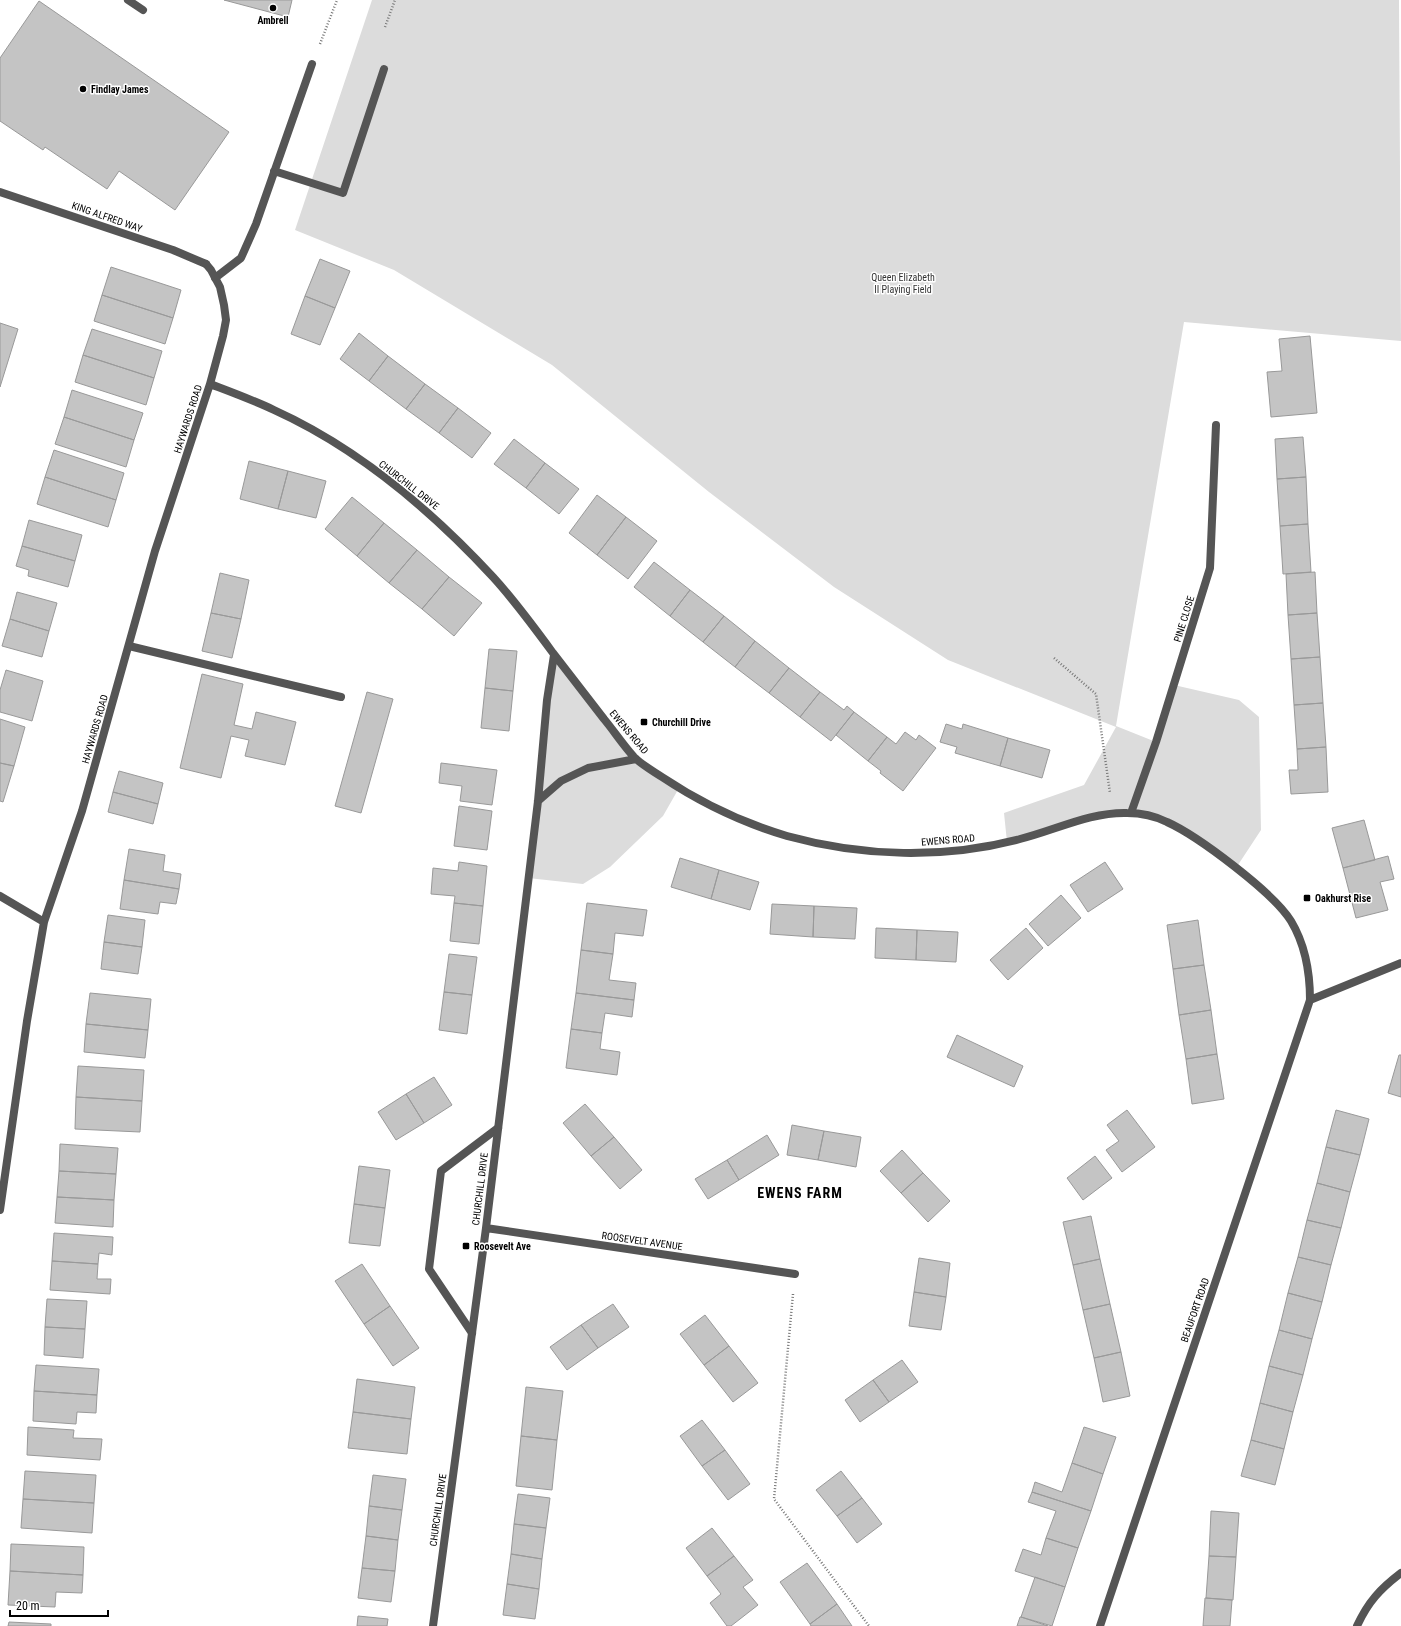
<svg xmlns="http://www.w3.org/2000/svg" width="1401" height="1626" viewBox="0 0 1401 1626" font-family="'Roboto Condensed',sans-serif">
	<rect width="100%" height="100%" fill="#fff"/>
	<path fill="#dcdcdc" d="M372 0H1399L1401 341 1184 322 1116 726 1156 742 1174 685 1239 700 1259 717 1261 830 1236 868 1165 820 1113 813 1007 842 1004 813 1084 785 1116 727 948 660 834 587 709 492 552 365 394 270 295 230Z
		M554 655 636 759 679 788 663 816 610 867 583 884 528 878Z"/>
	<path fill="#c4c4c4" stroke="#999" d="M224 0H292L288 17Z
		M39 1 229 132 175 210 119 171 107 189 45 147 43 150 0 121V58Z
		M320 259 350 271 335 308 305 296Z
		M111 267 181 290 173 318 102 295Z
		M102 295 173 318 165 344 94 321Z
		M305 296 335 308 320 345 291 334Z
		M0 323 18 329 0 387Z
		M92 329 162 351 154 378 83 355Z
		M359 333 388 356 369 381 340 359Z
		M1310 336 1317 413 1271 417 1267 372 1282 371 1279 339Z
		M83 355 154 378 146 405 75 382Z
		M388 356 425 384 406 409 369 381Z
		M425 384 458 408 439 433 406 409Z
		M72 390 143 413 134 440 64 417Z
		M458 408 491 433 472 458 439 433Z
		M64 417 134 440 126 467 55 444Z
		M1303 437 1306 477 1277 479 1275 439Z
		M514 439 545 463 526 488 494 464Z
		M54 450 124 473 116 500 45 477Z
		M249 461 288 471 278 509 240 499Z
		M545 463 579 489 559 514 526 488Z
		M288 471 326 481 316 518 278 509Z
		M45 477 116 500 108 527 37 504Z
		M1306 477 1308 524 1280 526 1277 479Z
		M597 495 626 517 597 555 569 533Z
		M352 497 384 523 357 556 325 529Z
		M626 517 657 541 628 579 597 555Z
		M29 520 82 535 75 561 22 546Z
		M384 523 417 550 389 583 357 556Z
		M1308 524 1311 572 1283 574 1280 526Z
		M22 546 75 561 68 587 28 576 29 570 16 566Z
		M417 550 449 577 422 609 389 583Z
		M654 562 690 590 670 616 634 587Z
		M1315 572 1317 613 1288 615 1286 574Z
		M220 573 249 580 241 619 211 613Z
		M449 577 482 603 454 636 422 609Z
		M690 590 724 616 703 642 670 616Z
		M17 592 57 603 49 631 10 619Z
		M211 613 241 619 232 658 202 651Z
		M1317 613 1320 657 1291 659 1288 615Z
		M724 616 755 641 735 667 703 642Z
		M10 619 49 631 42 657 2 646Z
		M755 641 789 668 769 693 735 667Z
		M489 649 517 651 513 691 485 688Z
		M1320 657 1323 703 1294 705 1291 659Z
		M789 668 820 692 800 717 769 693Z
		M6 670 43 681 32 721 0 712V690Z
		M202 674 243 684 234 725 252 729 256 712 296 722 285 765 245 756 249 740 231 736 221 778 180 768Z
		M485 688 513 691 509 731 481 728Z
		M367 692 393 699 361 813 335 806Z
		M820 692 844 710 847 706 854 712 831 741 800 717Z
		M1323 703 1326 747 1297 749 1294 705Z
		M854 712 887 737 868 761 836 735Z
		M0 719 25 727 14 766 0 763Z
		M946 724 962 729 963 724 1008 738 1000 766 955 753 957 747 940 742Z
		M905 732 916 740 919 735 936 748 903 791 880 773 881 771 868 761 887 737 896 744Z
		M1008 738 1050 750 1042 778 1000 766Z
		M1326 747 1328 792 1291 794 1289 770H1298L1297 749Z
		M0 763 14 766 3 802 0 801Z
		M441 763 497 770 492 805 460 801 462 786 439 783Z
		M119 771 163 783 158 804 113 792Z
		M113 792 158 804 153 824 108 812Z
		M459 806 492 811 487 850 454 846Z
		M1364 820 1375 860 1343 868 1332 828Z
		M129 849 165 855 163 871 181 874 179 889 124 880Z
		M1388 856 1394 879 1380 882 1388 910 1356 918 1343 868Z
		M680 858 719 870 711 899 671 887Z
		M459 862 487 866 483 906 454 903 455 896 431 894 433 868 458 871Z
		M1105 862 1123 889 1088 912 1070 885Z
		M719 870 759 882 750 910 711 899Z
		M124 880 179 889 176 904 160 902 158 914 120 909Z
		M1061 895 1081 918 1048 946 1029 924Z
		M454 903 483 906 479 944 450 941Z
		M587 903 647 910 643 936 615 933 613 954 581 950Z
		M772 904 814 906 813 937 770 934Z
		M814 906 857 908 855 939 813 937Z
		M108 915 145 920 142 947 104 942Z
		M1198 920 1204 965 1173 969 1167 925Z
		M876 928 917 930 916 960 875 958Z
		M1026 928 1043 948 1008 980 990 960Z
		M917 930 958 932 956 962 916 960Z
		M104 942 142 947 138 974 101 969Z
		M581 950 613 954 609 980 636 983 634 1000 576 993Z
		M449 954 477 957 472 995 444 992Z
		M1204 965 1211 1010 1179 1015 1173 969Z
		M444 992 472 995 467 1034 439 1030Z
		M90 993 151 999 148 1030 86 1024Z
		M576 993 634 1000 632 1017 605 1013 602 1033 571 1029Z
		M1211 1010 1217 1054 1186 1059 1179 1015Z
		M86 1024 148 1030 145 1058 84 1052Z
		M571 1029 602 1033 600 1049 620 1052 617 1075 566 1068Z
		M957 1035 1023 1066 1014 1087 947 1057Z
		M1217 1054 1224 1099 1192 1104 1186 1059Z
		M1399 1055H1401V1097L1388 1093Z
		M78 1066 144 1070 142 1101 76 1097Z
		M434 1077 452 1105 424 1123 406 1094Z
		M406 1094 424 1123 396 1140 378 1112Z
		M76 1097 142 1101 140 1132 75 1129Z
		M585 1104 614 1137 591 1156 563 1123Z
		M1127 1110 1155 1147 1122 1172 1106 1150 1119 1141 1107 1125Z
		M1336 1110 1369 1119 1360 1155 1326 1147Z
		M792 1125 824 1131 818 1160 787 1155Z
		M824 1131 861 1137 856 1167 818 1160Z
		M767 1135 779 1155 739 1180 727 1160Z
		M614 1137 642 1170 620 1189 591 1156Z
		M60 1144 118 1148 116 1174 59 1171Z
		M1326 1147 1360 1155 1350 1192 1317 1183Z
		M902 1150 923 1173 901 1193 880 1171Z
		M1095 1156 1112 1178 1083 1200 1067 1178Z
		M727 1160 739 1180 708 1199 695 1179Z
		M359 1166 390 1170 385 1208 354 1204Z
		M59 1171 116 1174 114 1200 57 1197Z
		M923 1173 950 1201 928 1222 901 1193Z
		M1317 1183 1350 1192 1341 1228 1307 1220Z
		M57 1197 114 1200 113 1227 55 1223Z
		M354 1204 385 1208 380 1246 349 1243Z
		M1091 1216 1100 1259 1073 1265 1063 1222Z
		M1307 1220 1341 1228 1331 1265 1298 1257Z
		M54 1233 113 1237 112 1255 99 1253 98 1264 52 1261Z
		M1298 1257 1331 1265 1322 1302 1288 1293Z
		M919 1258 950 1263 946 1297 914 1292Z
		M1100 1259 1110 1304 1083 1310 1073 1265Z
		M52 1261 98 1264 97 1279H111L110 1294 50 1290Z
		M362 1264 390 1306 364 1324 335 1281Z
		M914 1292 946 1297 941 1330 909 1326Z
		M1288 1293 1322 1302 1312 1339 1279 1330Z
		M47 1299 87 1301 85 1329 45 1327Z
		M613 1304 629 1327 598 1348 581 1325Z
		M1110 1304 1121 1352 1094 1358 1083 1310Z
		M390 1306 419 1348 393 1366 364 1324Z
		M705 1315 729 1346 704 1365 680 1334Z
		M581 1325 598 1348 567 1370 550 1347Z
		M45 1327 85 1329 83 1358 44 1355Z
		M1279 1330 1312 1339 1303 1375 1269 1366Z
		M729 1346 758 1383 733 1402 704 1365Z
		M1121 1352 1130 1396 1103 1402 1094 1358Z
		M902 1360 918 1382 889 1402 873 1380Z
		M36 1365 99 1369 97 1395 34 1391Z
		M1269 1366 1303 1375 1293 1412 1260 1403Z
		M357 1379 415 1387 411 1419 353 1412Z
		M873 1380 889 1402 860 1422 845 1400Z
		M526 1387 563 1391 557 1440 521 1436Z
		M34 1391 97 1395 96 1413 77 1412 76 1424 33 1421Z
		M1260 1403 1293 1412 1284 1449 1251 1440Z
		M353 1412 411 1419 407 1454 348 1448Z
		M702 1420 725 1450 702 1466 680 1436Z
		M28 1427 74 1430 73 1438 102 1439 100 1460 27 1455Z
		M1084 1427 1116 1437 1103 1474 1072 1463Z
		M521 1436 557 1440 552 1490 516 1486Z
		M1251 1440 1284 1449 1275 1485 1241 1476Z
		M725 1450 750 1484 728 1500 702 1466Z
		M1072 1463 1103 1474 1091 1511 1032 1492 1035 1482 1062 1492Z
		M25 1471 96 1475 94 1503 23 1499Z
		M841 1471 862 1498 837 1516 816 1490Z
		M373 1475 406 1479 402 1510 369 1506Z
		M1032 1492 1091 1511 1078 1548 1046 1538 1056 1511 1028 1502Z
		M518 1494 550 1498 546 1528 514 1524Z
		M862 1498 882 1524 857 1543 837 1516Z
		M23 1499 94 1503 92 1533 21 1528Z
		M369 1506 402 1510 398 1540 366 1536Z
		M1211 1511 1239 1513 1236 1557 1209 1556Z
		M514 1524 546 1528 542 1559 511 1554Z
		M712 1528 734 1556 707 1576 686 1548Z
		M366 1536 398 1540 395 1571 362 1568Z
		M1046 1538 1078 1548 1065 1587 1015 1571 1023 1549 1041 1555Z
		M11 1544 84 1547 83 1575 10 1571Z
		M511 1554 542 1559 539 1589 507 1584Z
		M734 1556 753 1580 743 1587 758 1605 731 1626H727L710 1603 721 1594 707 1576Z
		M1209 1556 1236 1557 1233 1600 1206 1598Z
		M807 1563 837 1604 810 1624 780 1582Z
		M362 1568 395 1571 391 1602 358 1598Z
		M10 1571 83 1575 82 1593 56 1592 55 1607 8 1605Z
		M1035 1577 1065 1587 1052 1626 1021 1617Z
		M507 1584 539 1589 535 1619 503 1615Z
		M1205 1598 1232 1600 1230 1626H1203Z
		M837 1604 852 1626H811L810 1624Z
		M358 1616 388 1619 387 1626H357Z
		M1020 1617H1021L1048 1626H1017Z
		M9 1622 51 1624V1626H8Z"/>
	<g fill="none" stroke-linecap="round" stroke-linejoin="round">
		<path stroke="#777" stroke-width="2.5" stroke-dasharray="1 2" stroke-linecap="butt" d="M385 27 395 0
			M320 44 337 0
			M1054 658 1096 694 1110 793
			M793 1294 774 1499 869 1626"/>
		<path stroke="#555" stroke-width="8" d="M128 0 143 10
			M274 171 343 193 384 69
			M0 192 173 250 206 264
			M215 278 241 258 256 224 312 64
			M129 646 341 697
			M472 1333 429 1269 441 1171 498 1128"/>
		<path stroke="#555" stroke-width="8" d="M210 384C231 392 253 400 274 410 358 448 431 510 493 577 515 601 534 627 553 653 570 675 587 697 604 719 614 731 623 745 634 757 642 765 653 771 662 777 701 803 743 823 787 836 863 857 944 859 1020 839 1056 830 1090 812 1127 813 1140 813 1155 816 1167 822 1198 836 1274 893 1291 921 1306 946 1310 972 1310 1000L1100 1626
			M538 801 561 781 588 768 636 759
			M1131 813 1156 742 1210 568 1216 425
			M0 896 44 922
			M1310 1000 1401 963
			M0 1210 27 1021 44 922 82 811 155 551 210 384 223 336 226 320 224 305 220 287 211 270 206 264
			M486 1228 795 1274
			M433 1626 486 1228 538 801 547 700 554 655
			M1357 1626C1368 1602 1380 1589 1401 1573"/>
	</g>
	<g fill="#000" stroke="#fff" stroke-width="1.5">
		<circle cx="273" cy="8" r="4"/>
		<circle cx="83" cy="89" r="4"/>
		<rect x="640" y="718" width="8" height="8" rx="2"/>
		<rect x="1303" y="894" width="8" height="8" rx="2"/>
		<rect x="462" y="1242" width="8" height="8" rx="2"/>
	</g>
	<g text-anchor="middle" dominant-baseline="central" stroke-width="3" stroke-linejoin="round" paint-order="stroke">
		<g font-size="10" font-weight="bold" fill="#000" stroke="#fff" text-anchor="start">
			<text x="273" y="20" text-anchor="middle">Ambrell</text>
			<text x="91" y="89">Findlay James</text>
			<text x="652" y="722">Churchill Drive</text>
			<text x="1315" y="898">Oakhurst Rise</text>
			<text x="474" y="1246">Roosevelt Ave</text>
		</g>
		<g font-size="10" fill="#000" stroke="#fff">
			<text transform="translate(107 217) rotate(19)">KING ALFRED WAY</text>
			<text transform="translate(188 419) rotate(-72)">HAYWARDS ROAD</text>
			<text transform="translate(409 485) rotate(38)">CHURCHILL DRIVE</text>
			<text transform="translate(1184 619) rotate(-73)">PINE CLOSE</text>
			<text transform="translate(95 729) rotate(-74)">HAYWARDS ROAD</text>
			<text transform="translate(629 732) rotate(50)">EWENS ROAD</text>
			<text transform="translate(948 840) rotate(-5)">EWENS ROAD</text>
			<text transform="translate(480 1189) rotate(-83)">CHURCHILL DRIVE</text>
			<text transform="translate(642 1241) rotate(8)">ROOSEVELT AVENUE</text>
			<text transform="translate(1195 1310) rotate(-71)">BEAUFORT ROAD</text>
			<text transform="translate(438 1510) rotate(-82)">CHURCHILL DRIVE</text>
		</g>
		<g font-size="10" fill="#333" stroke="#fff">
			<text x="903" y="277">Queen Elizabeth<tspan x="903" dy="12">II Playing Field</tspan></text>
		</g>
		<g font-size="14" font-weight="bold" letter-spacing="1" fill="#000" stroke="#fff">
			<text x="800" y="1193">EWENS FARM</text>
		</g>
	</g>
	<path d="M10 1610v6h98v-6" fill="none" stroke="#000000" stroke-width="2"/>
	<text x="16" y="1610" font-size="12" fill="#000000" stroke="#ffffff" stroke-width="3" paint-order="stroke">20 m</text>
</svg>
